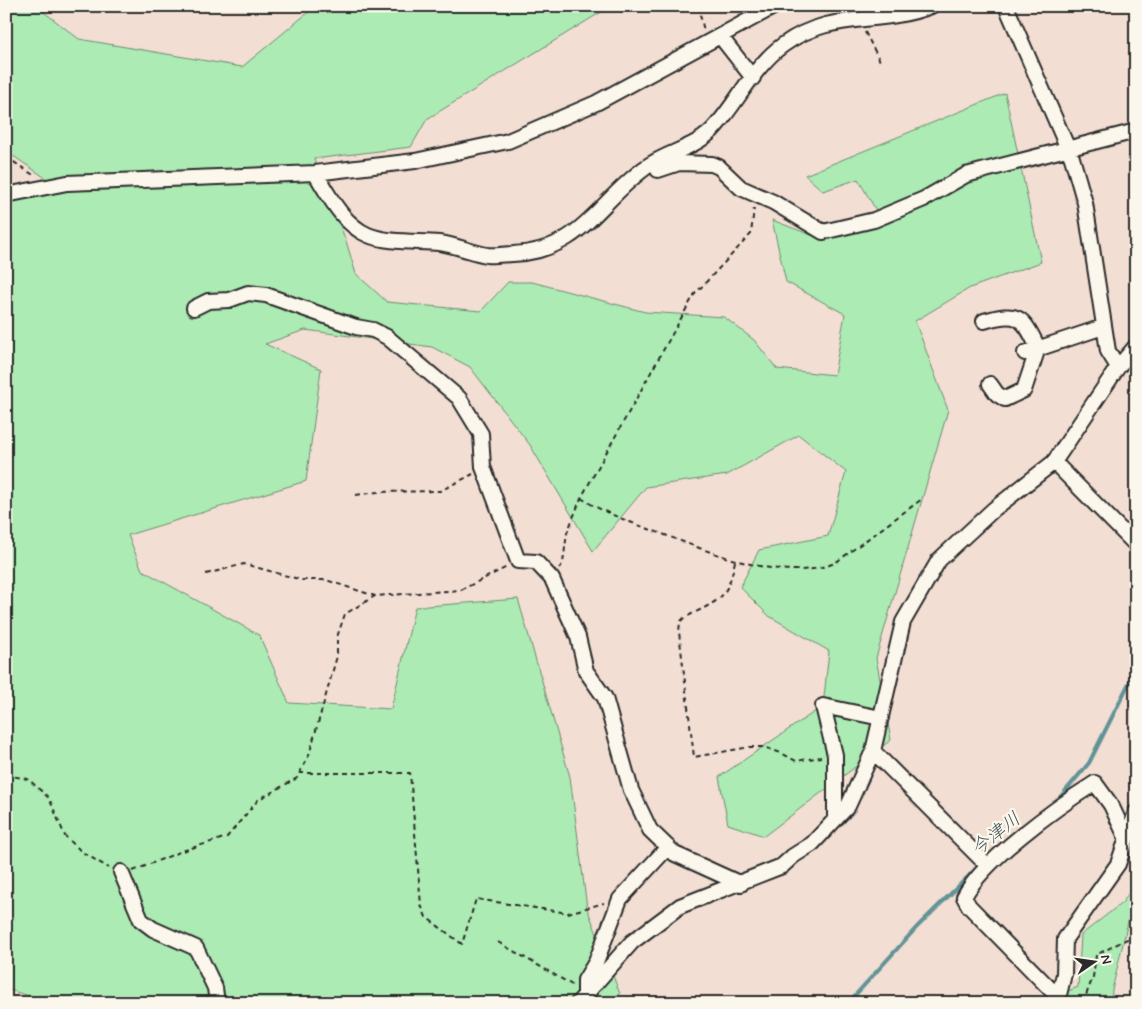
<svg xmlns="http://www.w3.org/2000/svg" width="1142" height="1009" viewBox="0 0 1142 1009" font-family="Mynerve,'Klee One',sans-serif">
	<rect width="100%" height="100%" fill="#f2ded3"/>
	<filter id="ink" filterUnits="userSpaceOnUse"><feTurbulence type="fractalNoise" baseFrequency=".02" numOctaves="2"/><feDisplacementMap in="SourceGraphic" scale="10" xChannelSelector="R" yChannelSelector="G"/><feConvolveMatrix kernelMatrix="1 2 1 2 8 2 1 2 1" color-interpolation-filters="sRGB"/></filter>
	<g filter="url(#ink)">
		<path fill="#acebb3" stroke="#6c8b6f" d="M6 6H36L79 39 242 67 316 6H611L427 119 411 147 314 159 346 241 356 274 387 302 481 311 508 282H532L645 312 724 317 754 340 777 369 834 375 845 314 786 282 772 220 819 238 884 224 858 179 823 191 805 175 1005 93 1041 262 970 288 915 321 948 410 876 658 891 740 764 836 728 824 719 777 823 706 829 651 769 616 740 587 759 550 828 536 846 472 799 435 727 475 646 487 593 551 530 445 470 367 432 347 305 330 265 344 321 369 306 481 128 535 142 570 259 635 289 703 391 709 415 607 518 599 570 777 587 908 620 994 605 1003H53L6 989V202L22 197 47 179 6 151Z
			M1136 881V902L1131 909 1112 990 1111 1003H1038L1078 987 1081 935 1123 902Z"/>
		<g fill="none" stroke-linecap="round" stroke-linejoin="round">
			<path stroke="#629396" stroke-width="4" d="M1056 802 1089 763 1136 669
				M848 1003 917 927 981 864"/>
			<defs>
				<path id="minor" d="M1006 6 1072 158 1085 203 1108 351 1118 367
					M720 36 753 78
					M658 170 679 163 712 164 719 167 741 188 773 202 823 232 874 220 924 199 966 175 1136 131
					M315 173C328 194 343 225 368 235 387 243 419 241 439 243 456 245 470 252 487 255 495 256 505 254 513 254 580 251 597 203 645 168 667 151 697 149 716 126 738 101 755 65 783 45 831 10 879 26 931 6
					M6 195 67 183 315 173 415 161 508 141 596 103 775 6
					M194 308 208 301 229 300 248 293 266 295 356 327 373 330 387 337 459 398 481 434 483 467 518 561 536 562 552 579 578 637 586 671 605 698 631 790 650 830 675 854 741 884
					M984 321C1018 311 1023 316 1038 348L1024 390 1005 399 997 394 990 384
					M1025 353 1103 327
					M1054 462 1136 545
					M873 751 988 866
					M835 819V755L823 706 881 718
					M121 872 141 920 153 929 196 948 215 988 217 1003
					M585 993V980L596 962 620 899 668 847
					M1059 998 969 906 964 897C984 859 1057 807 1095 783L1111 805 1126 837
					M578 1003 632 942 680 906 782 866 793 856 812 844 848 806 873 751 903 622 939 560 994 509 1054 462 1118 367 1136 346
					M1057 1003 1064 974 1065 939 1118 864 1136 812"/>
			</defs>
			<use href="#minor" stroke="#2b2b2b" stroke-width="18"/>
			<path stroke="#2b2b2b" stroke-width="2" stroke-dasharray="5 4" stroke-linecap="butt" d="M698 6 704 31
				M865 32 880 61
				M6 157 35 176
				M356 495 377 492 440 491 473 474
				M581 498C607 515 636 524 665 535 713 553 784 584 835 563L922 499
				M735 561C727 602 718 600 684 618L680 622 679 632 694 757 750 747H764L781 753 796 761 821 757
				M559 569 563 563 567 533 581 498 694 295 751 234 754 208
				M206 574 244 564 302 580H326L375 596
				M299 773H410L421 905 426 917 462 944 476 899 568 913 604 903
				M6 775 28 779 49 798 65 836 82 852 109 868
				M133 871 182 851 227 837 258 800 297 778 309 755 337 656V637L345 614 375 596 461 590 507 567
				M1136 884V886
				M498 942 572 985
				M1083 1003 1093 977 1096 955 1129 938 1136 930"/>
			<use href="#minor" stroke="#fbf7ec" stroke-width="14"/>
		</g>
	</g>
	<g text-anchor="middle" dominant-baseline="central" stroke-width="4.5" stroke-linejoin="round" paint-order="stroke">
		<g font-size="19" font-style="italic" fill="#425658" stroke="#fbf7ec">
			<text transform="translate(996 834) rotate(-38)">今津川</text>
		</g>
	</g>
	<rect width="1142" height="1009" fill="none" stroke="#fbf7ec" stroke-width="25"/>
	<rect x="12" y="12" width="1117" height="984" fill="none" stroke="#2b2b2b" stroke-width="2" filter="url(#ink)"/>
	<g transform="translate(1094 962) rotate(77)" stroke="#fbf7ec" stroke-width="4" paint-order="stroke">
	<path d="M0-4L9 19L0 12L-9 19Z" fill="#2b2b2b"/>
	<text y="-8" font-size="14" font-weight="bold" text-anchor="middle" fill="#2b2b2b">N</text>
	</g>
</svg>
